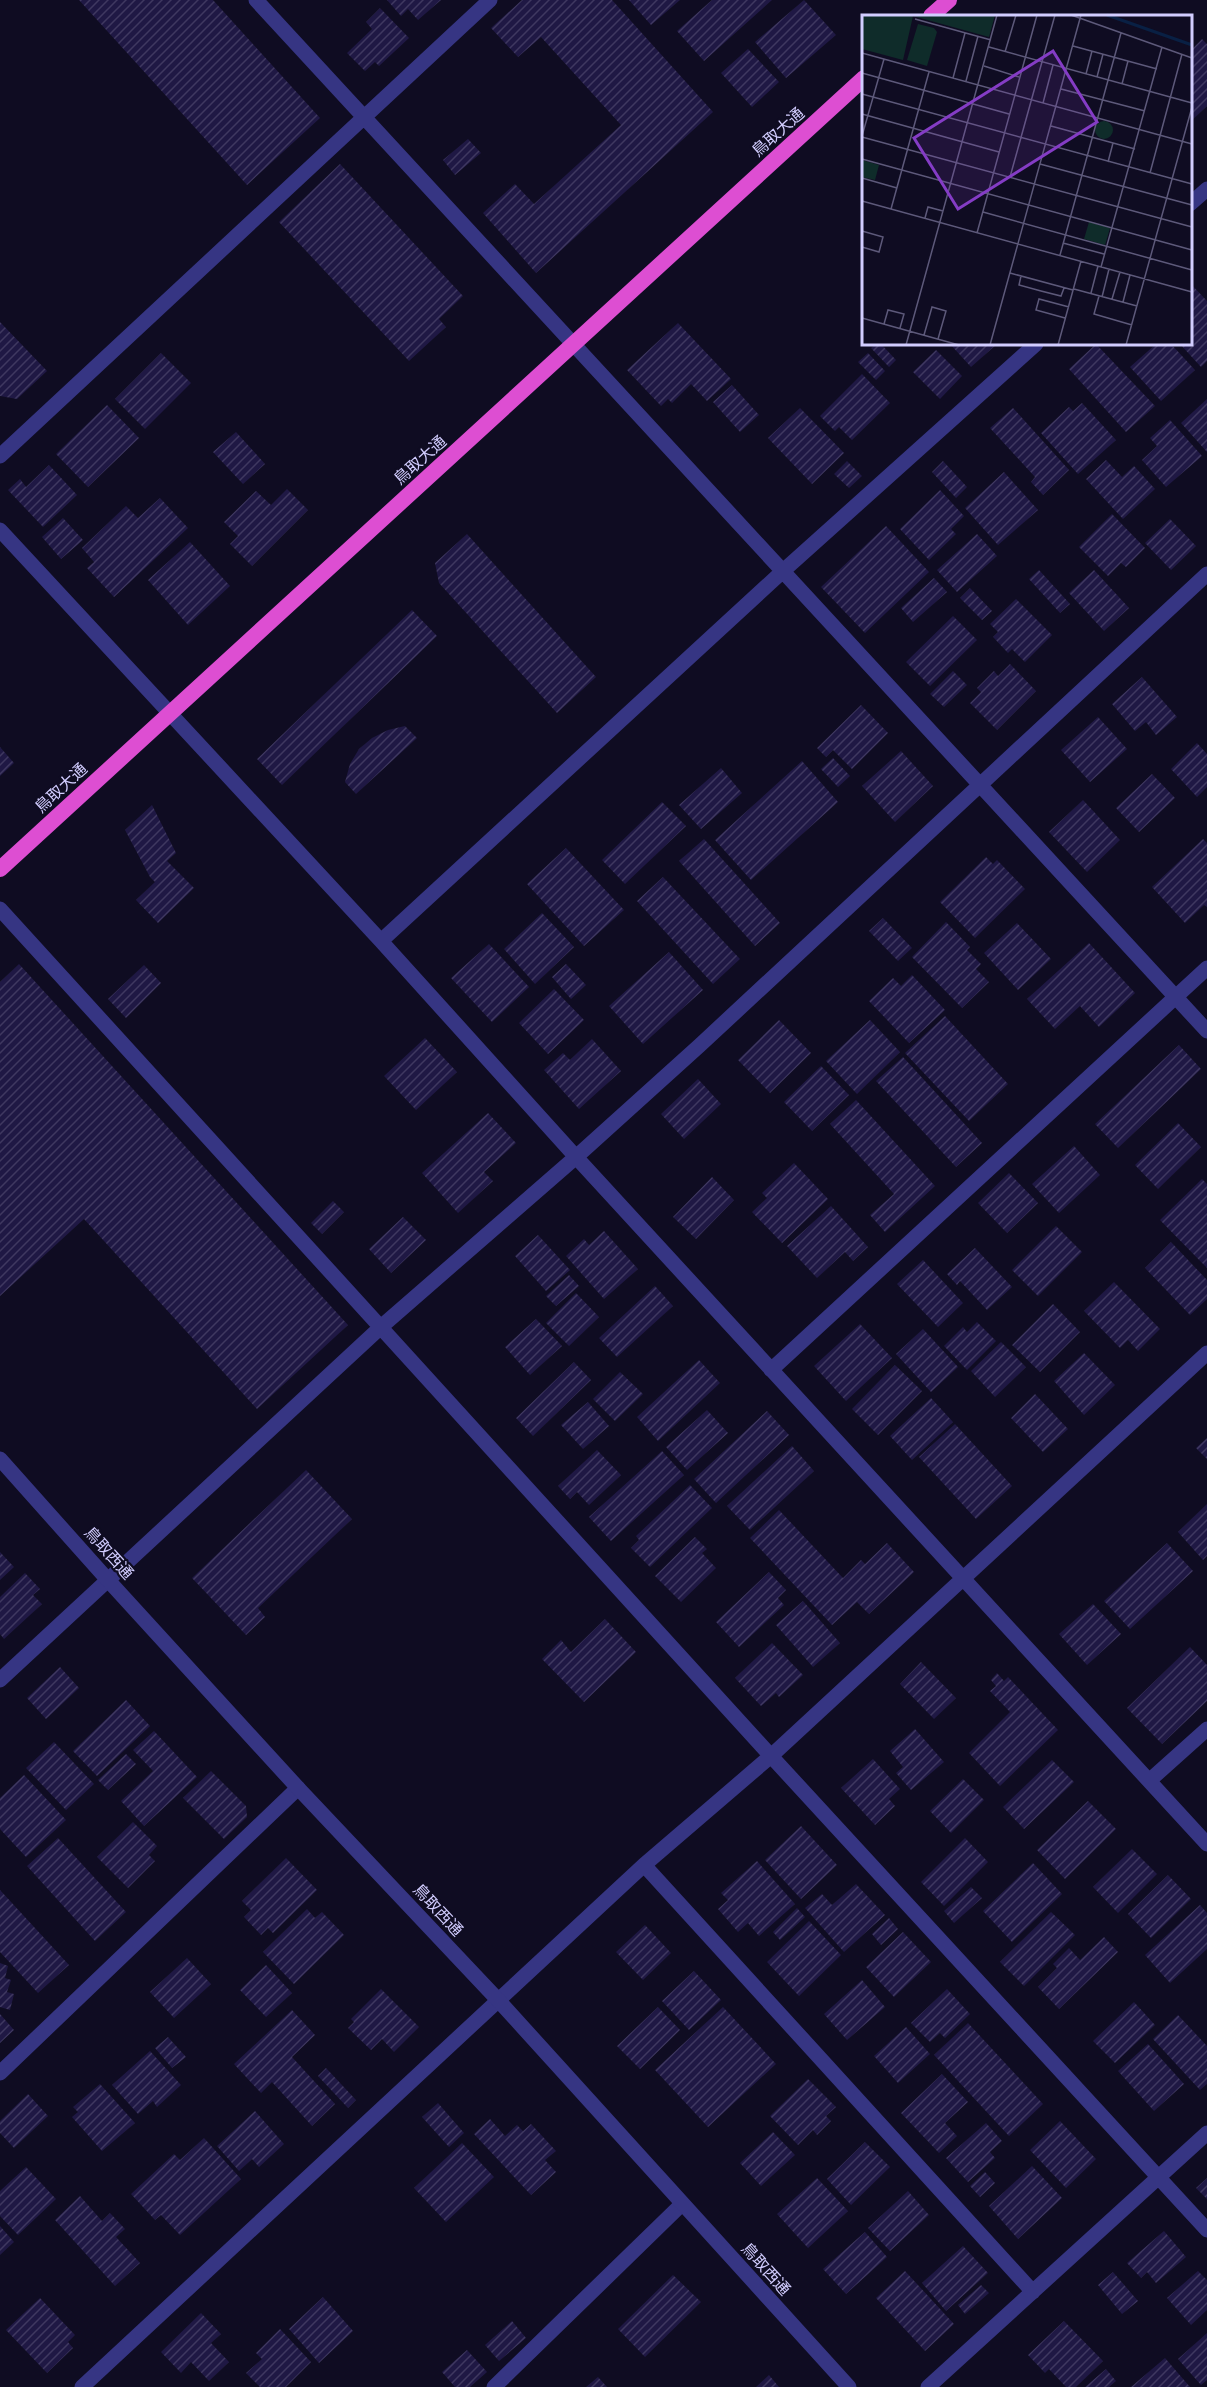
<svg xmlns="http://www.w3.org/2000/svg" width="1207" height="2387" viewBox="0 0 1207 2387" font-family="'Roboto Condensed','Noto Sans JP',sans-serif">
	<defs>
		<pattern id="building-hatch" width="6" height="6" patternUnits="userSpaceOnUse" patternTransform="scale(1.5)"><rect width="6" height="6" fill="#1f1844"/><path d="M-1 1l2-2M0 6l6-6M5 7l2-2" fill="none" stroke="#3f3860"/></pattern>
	</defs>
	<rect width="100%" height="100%" fill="#0f0c22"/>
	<path fill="url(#building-hatch)" d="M79 0H213L320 118 247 185Z
		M387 0H441L418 20 408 9 401 16Z
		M522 0H612L713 112 536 273 483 213 515 184 534 204 621 125 541 37 518 57 491 28Z
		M629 0H680L651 25Z
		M712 0H772L704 61 677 31Z
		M804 0 836 35 786 78 755 42Z
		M380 8 409 38 379 66 375 62 365 71 347 53 372 29 366 22Z
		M1202 39 1207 44V106L1190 122V51Z
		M748 49 779 82 752 107 721 73Z
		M468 139 481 153 455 175 443 160Z
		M340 164 463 296 439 319 446 327 409 361 279 222Z
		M1190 283 1207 301V361L1201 367 1180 344H1190Z
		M0 322 47 371 17 399 0 396Z
		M678 323 731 379 707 401 691 384 672 403 668 399 661 406 627 370Z
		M876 344H881L896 360 889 367 871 348Z
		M950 344H997L971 367Z
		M1096 344 1155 406 1126 432 1069 369Z
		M1156 344H1171L1195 370 1161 401 1130 367Z
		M936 350 962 376 940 399 913 372Z
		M161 353 191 383 145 429 115 399Z
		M868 353 885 371 876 380 858 362Z
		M862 374 890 403 852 440 839 427 835 431 820 416Z
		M732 385 759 415 740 432 713 402Z
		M1207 399V452L1181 423Z
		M1082 403 1116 440 1078 474 1041 433 1069 407 1073 411Z
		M107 405 139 438 88 487 56 454Z
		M800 408 844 453 812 484 768 438Z
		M1013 408 1069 470 1043 495 1031 482 1035 477 990 428Z
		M1170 420 1202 456 1166 487 1142 460 1157 446 1150 438Z
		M236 432 265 464 243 484 213 452Z
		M1106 460 1122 477 1134 466 1155 489 1123 519 1086 479Z
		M847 461 862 476 849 488 834 474Z
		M943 461 967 487 956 498 932 472Z
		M49 465 77 495 43 527 8 490 20 479 26 487Z
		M1004 472 1038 510 998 545 965 508Z
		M287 489 308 510 252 566 230 544 238 536 224 522 256 491 271 505Z
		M940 490 964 516 951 529 956 534 929 560 900 529Z
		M160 498 188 528 114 597 87 568 94 562 82 548 126 506 138 518Z
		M1112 514 1145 548 1126 567 1121 563 1108 576 1079 547Z
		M63 518 83 540 61 559 42 537Z
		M1170 519 1196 546 1171 570 1145 543Z
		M886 526 929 572 865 633 821 587Z
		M467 534 596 677 557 713 439 583 435 563Z
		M977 534 997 556 957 592 937 570Z
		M190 542 230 586 188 625 148 580Z
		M1039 570 1070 604 1060 613 1029 579Z
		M1094 570 1129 608 1104 631 1069 593Z
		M934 578 947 592 913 622 901 608Z
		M970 588 992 611 982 620 960 598Z
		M1016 599 1052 635 1025 662 1012 649 1008 653 993 637 998 632 990 624Z
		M412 610 437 636 282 785 257 759Z
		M953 616 977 640 930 686 906 662Z
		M1010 664 1036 691 997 730 970 703 981 692 977 688 994 671 998 676Z
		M953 671 967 685 944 707 930 694Z
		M1142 677 1177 717 1156 735 1146 722 1135 731 1112 704Z
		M861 705 888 733 852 769 833 750 826 757 817 748Z
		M1098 717 1127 749 1090 782 1061 750Z
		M405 726 417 738 356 794 345 782 350 764 359 749 372 738 388 730Z
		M1197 743 1207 754V787L1197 797 1171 769Z
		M0 747 14 763 0 776Z
		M901 751 933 786 895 822 862 786Z
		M833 758 850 776 838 787 821 769Z
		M802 761 838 802 751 880 715 840Z
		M721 768 742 793 701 829 679 805Z
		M1152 774 1175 798 1139 832 1116 808Z
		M1083 800 1120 840 1087 872 1049 832Z
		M662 802 686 826 625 884 602 860Z
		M152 805 176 853 167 861 194 888 158 923 136 900 155 882 150 877 125 830Z
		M704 839 780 923 755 946 679 861Z
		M1203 839 1207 843V907L1204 905 1185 923 1152 887Z
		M566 848 624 910 584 946 527 884Z
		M986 857 993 864 997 860 1025 889 975 938 940 902Z
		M663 877 740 959 713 984 637 901Z
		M542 913 574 947 535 984 504 949Z
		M883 918 912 948 898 961 869 931Z
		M946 922 970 947 967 950 981 964 976 969 989 982 962 1008 912 957Z
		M1017 923 1051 959 1018 990 984 953Z
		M1089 943 1135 993 1099 1027 1080 1006 1055 1029 1027 999Z
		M489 944 529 987 492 1022 451 978Z
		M669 952 703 990 643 1044 609 1006Z
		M19 964 348 1325 257 1409 84 1219 0 1296V982Z
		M566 964 586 985 571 999 552 977Z
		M144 965 161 983 126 1018 108 999Z
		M912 975 945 1010 909 1043 869 1001 893 978 901 986Z
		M554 989 584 1020 548 1054 519 1023Z
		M945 1016 1008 1084 969 1121 905 1053Z
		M779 1020 811 1053 770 1093 738 1060Z
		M870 1020 900 1052 857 1094 826 1061Z
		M425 1038 457 1072 416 1110 384 1076Z
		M592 1039 621 1071 579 1109 544 1070 563 1053 570 1060Z
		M1179 1045 1201 1069 1118 1148 1095 1124Z
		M903 1057 982 1143 956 1167 876 1081Z
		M821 1066 849 1095 812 1131 784 1102Z
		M698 1079 721 1104 684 1139 661 1114Z
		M856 1100 935 1186 885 1232 870 1215 894 1194 830 1124Z
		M488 1113 516 1143 484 1172 493 1181 458 1213 422 1173Z
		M1178 1123 1201 1147 1158 1189 1135 1165Z
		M1074 1146 1100 1175 1059 1213 1032 1184Z
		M794 1163 828 1199 782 1243 752 1212 767 1198 762 1193Z
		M1009 1173 1038 1203 1007 1233 978 1203Z
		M712 1177 734 1200 696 1239 673 1217Z
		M1202 1179 1207 1184V1268L1160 1220Z
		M333 1201 344 1212 322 1234 311 1223Z
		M831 1206 868 1247 853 1261 845 1252 817 1278 787 1246Z
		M403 1217 426 1240 391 1273 369 1249Z
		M1056 1226 1082 1252 1038 1296 1012 1270Z
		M604 1231 638 1269 604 1299 566 1256 584 1239 589 1245Z
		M538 1235 570 1270 546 1291 515 1256Z
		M1171 1242 1207 1280V1299L1190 1315 1145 1268Z
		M975 1248 1012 1287 987 1310 960 1281 957 1285 947 1274Z
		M923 1260 963 1303 938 1327 897 1284Z
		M569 1275 579 1286 556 1306 546 1296Z
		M1114 1282 1160 1329 1138 1351 1128 1340 1120 1348 1084 1311Z
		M655 1286 673 1306 617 1357 599 1338Z
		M576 1293 599 1317 569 1346 546 1323Z
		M1053 1304 1080 1332 1040 1372 1012 1345Z
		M536 1319 562 1346 530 1375 505 1347Z
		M977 1322 996 1341 967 1370 944 1346 963 1327 967 1332Z
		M860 1324 892 1358 846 1401 814 1366Z
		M923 1329 958 1367 931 1392 896 1354Z
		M1001 1342 1026 1367 995 1397 971 1371Z
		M1084 1353 1115 1385 1084 1415 1054 1381Z
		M699 1360 720 1383 658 1441 637 1417Z
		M574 1362 591 1380 533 1436 516 1418Z
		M895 1365 922 1391 878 1435 852 1409Z
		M620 1372 643 1394 615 1421 593 1399Z
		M1035 1394 1068 1429 1043 1452 1011 1418Z
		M931 1398 953 1422 912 1460 890 1436Z
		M588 1402 609 1426 583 1449 561 1425Z
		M707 1410 728 1433 687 1470 666 1447Z
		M767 1411 789 1435 716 1503 694 1479Z
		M955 1424 1012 1486 976 1519 919 1457Z
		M1207 1438V1459L1196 1448Z
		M792 1446 814 1471 750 1530 727 1506Z
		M597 1450 621 1475 589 1505 577 1492 570 1499 558 1486Z
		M662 1451 684 1475 611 1541 589 1517Z
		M306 1470 352 1519 258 1608 265 1617 246 1635 192 1578Z
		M690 1485 712 1508 650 1567 631 1548 639 1540 636 1536Z
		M1207 1504V1556L1203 1560 1178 1532Z
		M779 1510 843 1578 861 1560 865 1564 887 1543 914 1572 869 1614 857 1602 832 1625 750 1538Z
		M695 1537 707 1549 702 1553 716 1568 681 1602 655 1576Z
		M1167 1543 1193 1571 1130 1629 1104 1601Z
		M0 1552 14 1567 0 1580Z
		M769 1572 786 1590 778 1598 784 1605 739 1647 716 1622Z
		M25 1573 40 1589 33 1595 42 1604 4 1639 0 1634V1597Z
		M803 1601 840 1643 813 1667 776 1625Z
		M1093 1604 1121 1634 1087 1665 1059 1634Z
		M605 1619 636 1652 584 1702 542 1659 561 1640 571 1652Z
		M772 1643 803 1675 779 1697 776 1693 761 1706 735 1678Z
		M1190 1647 1207 1665V1701L1162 1744 1127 1708Z
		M921 1662 956 1698 934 1719 900 1684Z
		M60 1667 79 1688 46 1719 27 1698Z
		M997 1673 1004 1681 1008 1677 1058 1730 1000 1786 969 1753 1010 1712 990 1691 996 1686 991 1680Z
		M126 1700 150 1726 97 1776 73 1751Z
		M915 1729 944 1762 911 1790 896 1773 903 1767 890 1751Z
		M154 1731 197 1777 144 1826 121 1801 153 1771 133 1750Z
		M54 1742 94 1784 66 1810 26 1768Z
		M126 1754 136 1764 108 1790 98 1780Z
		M873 1759 900 1789 889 1799 895 1806 875 1825 841 1788Z
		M1052 1760 1074 1782 1024 1829 1003 1807Z
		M211 1771 246 1806 247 1817 224 1839 183 1798Z
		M24 1775 66 1820 26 1857 0 1829V1798Z
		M963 1779 984 1800 951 1833 930 1811Z
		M1088 1801 1116 1829 1065 1879 1037 1850Z
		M133 1822 157 1846 149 1855 155 1861 128 1888 97 1857Z
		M801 1826 837 1865 801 1899 765 1860Z
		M58 1838 126 1912 95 1941 27 1866Z
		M965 1838 988 1862 944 1906 921 1882Z
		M1132 1849 1157 1874 1118 1913 1093 1887Z
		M286 1858 317 1890 273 1933 268 1928 261 1935 244 1917 251 1910 242 1901Z
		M757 1861 795 1904 759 1936 748 1923 738 1932 718 1909 728 1900 721 1893Z
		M1033 1863 1062 1894 1012 1942 983 1911Z
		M1168 1875 1191 1899 1151 1938 1128 1914Z
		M856 1884 885 1915 844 1952 805 1908 822 1894 832 1905Z
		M971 1887 982 1898 954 1923 944 1911Z
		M0 1890 69 1965 38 1993 0 1952Z
		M1200 1905 1207 1913V1949L1170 1983 1145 1955Z
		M797 1908 805 1917 780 1940 773 1932Z
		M307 1909 315 1918 322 1912 344 1935 294 1984 263 1952Z
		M1051 1912 1075 1935 1024 1986 1000 1962Z
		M889 1918 898 1929 881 1945 872 1934Z
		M809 1921 841 1955 799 1996 767 1962Z
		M645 1925 671 1953 643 1980 616 1952Z
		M903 1932 931 1962 894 1997 866 1967Z
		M1104 1937 1118 1952 1059 2009 1038 1987 1057 1968 1053 1964 1069 1948 1080 1960Z
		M187 1958 211 1984 174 2018 150 1992Z
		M0 1963 8 1966 5 1978 11 1980 7 1992 14 1994 10 2010 0 2007Z
		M266 1965 292 1993 266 2017 240 1990Z
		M694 1971 721 2000 689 2030 662 2001Z
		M862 1980 885 2007 847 2040 824 2014Z
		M381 1989 419 2027 394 2052 382 2039 371 2050 348 2028 354 2022 351 2019Z
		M947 1989 970 2014 945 2038 940 2033 930 2042 911 2023Z
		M1134 2002 1155 2025 1115 2063 1093 2041Z
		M658 2007 680 2030 640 2069 617 2046Z
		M723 2007 776 2064 708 2127 655 2070Z
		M292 2010 315 2035 292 2057 335 2104 312 2126 272 2082 261 2093 234 2064Z
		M0 2014 14 2030 0 2043Z
		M1178 2015 1207 2046V2084L1200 2090 1153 2039Z
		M968 2023 1043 2104 1009 2136 934 2055Z
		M906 2027 930 2054 898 2083 874 2056Z
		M168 2037 186 2057 172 2068 155 2048Z
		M1148 2044 1184 2084 1154 2111 1118 2071Z
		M150 2051 181 2085 157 2107 153 2101 138 2114 112 2085Z
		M326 2068 356 2100 348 2108 318 2076Z
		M942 2074 968 2102 945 2123 957 2136 939 2153 901 2113Z
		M808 2079 836 2107 826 2116 831 2121 817 2135 813 2130 798 2145 770 2116Z
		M100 2084 135 2123 102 2151 72 2117 78 2112 73 2107Z
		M28 2094 48 2116 14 2148 0 2133V2121Z
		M438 2103 464 2133 449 2147 422 2117Z
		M255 2111 284 2144 259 2167 252 2159 239 2171 217 2146Z
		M490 2119 505 2136 517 2125 523 2131 531 2124 556 2151 545 2160 556 2172 531 2195 474 2134Z
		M1060 2121 1096 2159 1066 2188 1030 2150Z
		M986 2123 1002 2141 990 2152 995 2158 968 2182 946 2158Z
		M773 2132 795 2155 761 2186 740 2163Z
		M204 2138 241 2179 180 2235 161 2215 155 2220 131 2194 174 2154 180 2160Z
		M865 2142 890 2167 851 2205 827 2179Z
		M462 2143 494 2177 446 2222 414 2188Z
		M1032 2166 1062 2198 1018 2239 989 2206Z
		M26 2167 56 2199 18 2235 0 2216V2191Z
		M985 2172 995 2183 980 2197 970 2186Z
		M817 2178 848 2211 808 2248 777 2214Z
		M1207 2178V2199L1196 2188Z
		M908 2191 929 2215 890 2251 868 2228Z
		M80 2196 102 2221 110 2213 125 2229 116 2237 140 2263 115 2286 55 2220Z
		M0 2226 14 2242 0 2255Z
		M1164 2231 1186 2257 1156 2283 1147 2272 1141 2278 1127 2263Z
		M865 2232 887 2257 846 2294 823 2269Z
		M963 2246 988 2273 946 2311 922 2283Z
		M905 2271 954 2324 925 2351 876 2298Z
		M1198 2271 1207 2280V2310L1191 2325 1167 2298Z
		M1113 2272 1138 2301 1122 2314 1098 2285Z
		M673 2275 701 2302 645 2357 618 2329Z
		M981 2285 989 2293 965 2314 958 2305Z
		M323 2297 353 2331 319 2363 289 2329Z
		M40 2298 75 2335 68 2342 73 2348 47 2373 6 2330Z
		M201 2313 221 2334 211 2343 229 2362 209 2381 191 2362 181 2373 161 2352Z
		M512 2321 526 2338 499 2361 485 2345Z
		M1064 2321 1103 2361 1076 2387H1066L1049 2369 1045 2373 1028 2355Z
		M280 2329 311 2362 286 2387H260L246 2373 262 2359 256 2353Z
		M1207 2333V2380L1201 2385 1178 2359Z
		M467 2350 487 2372 470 2387H455L442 2372Z
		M1165 2358 1190 2387H1131Z
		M1106 2369 1116 2381 1109 2387H1085Z
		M769 2375 779 2387H756Z
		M598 2377 607 2387H586Z"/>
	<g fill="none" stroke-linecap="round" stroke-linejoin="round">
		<path stroke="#363583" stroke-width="15" d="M256 0 1207 1031
			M1190 204 1207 189
			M0 456 490 0
			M0 530 381 941 576 1157 1207 1844
			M0 909 771 1756 1207 2230
			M381 941 783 571 1036 344
			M771 1370 1207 968
			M0 1680 382 1326 576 1157 699 1046 1207 574
			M1150 1780 1207 1729
			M644 1865 1033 2292
			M0 2073 298 1788
			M82 2387 644 1865 771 1756 1207 1353
			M494 2387 682 2204
			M928 2387 1207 2133"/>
		<path stroke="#363583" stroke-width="15" d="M0 1459 107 1579 298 1788 499 2001 849 2387"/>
		<path stroke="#dd4ed2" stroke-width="16" d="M931 16 949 0
			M0 869 864 78"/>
	</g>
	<g text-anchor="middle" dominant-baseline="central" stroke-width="4.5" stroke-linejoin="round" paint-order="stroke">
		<g font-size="16" fill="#d2cdff" stroke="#0f0c22">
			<text transform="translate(778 132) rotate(-42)">鳥取大通</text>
			<text transform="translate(420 460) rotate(-42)">鳥取大通</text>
			<text transform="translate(61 788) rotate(-43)">鳥取大通</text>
			<text transform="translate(109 1553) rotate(48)">鳥取西通</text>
			<text transform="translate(438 1910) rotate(47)">鳥取西通</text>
			<text transform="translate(766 2269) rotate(48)">鳥取西通</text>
		</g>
	</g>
	<g transform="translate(862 15)">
		<rect width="330" height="330" fill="#0f0c22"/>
		<path d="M56 9 72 13 75 17 65 51 45 45Z" fill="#0f2c2a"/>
		<path d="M0 0H133L127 22 51 1 41 45 0 34ZM233 115a9 9 0 1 1 18 0a9 9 0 1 1-18 0ZM0 145 17 150 13 165 0 162ZM227 207 248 213 243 230 222 224Z" fill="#0f2c2a"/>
		<path fill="none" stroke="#092044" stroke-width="3" d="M245 0 330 30"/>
		<path fill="none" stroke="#5d597a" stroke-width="1.5" d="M209 0 330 43M53 4 129 25M211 31 295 54M127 32 330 88M143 37 154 0M0 38 330 129M122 51 157 62M0 58 147 99M224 59 230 36M235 62 241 39M91 63 103 18M104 66 116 21M260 69 266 46M199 74 283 96M0 79 330 169M181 88 191 50M0 99 137 137M189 111 273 134M0 121 22 44M0 122 330 212M0 144 330 235M246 147 251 128M178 149 330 190M288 158 320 39M148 162 193 0M0 163 35 173M0 186 330 277M29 194 67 57M121 197 330 255M63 203 66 192 81 196M0 216 21 222 17 237 0 232M115 218 175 0M201 228 242 239M198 240 259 18M239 252 300 32M148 258 211 275M159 261 157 270 179 276 199 281 202 273M212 274 275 291M229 278 236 251M237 281 232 299 270 310M240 282 247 254M250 284 258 257M261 287 268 260M0 303 97 330M203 303 174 295 177 284 207 292M22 309 26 295 42 299 38 313M62 320 70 292 84 296 76 324M44 330 135 0M128 330 219 0M196 330 219 246M264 330 330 92"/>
		<path fill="#843cc5" fill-opacity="0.15" stroke="#843cc5" stroke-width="3" d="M191 36 235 107 96 194 52 123Z"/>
		<rect width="330" height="330" fill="none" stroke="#d2cdff" stroke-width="3"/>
	</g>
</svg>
